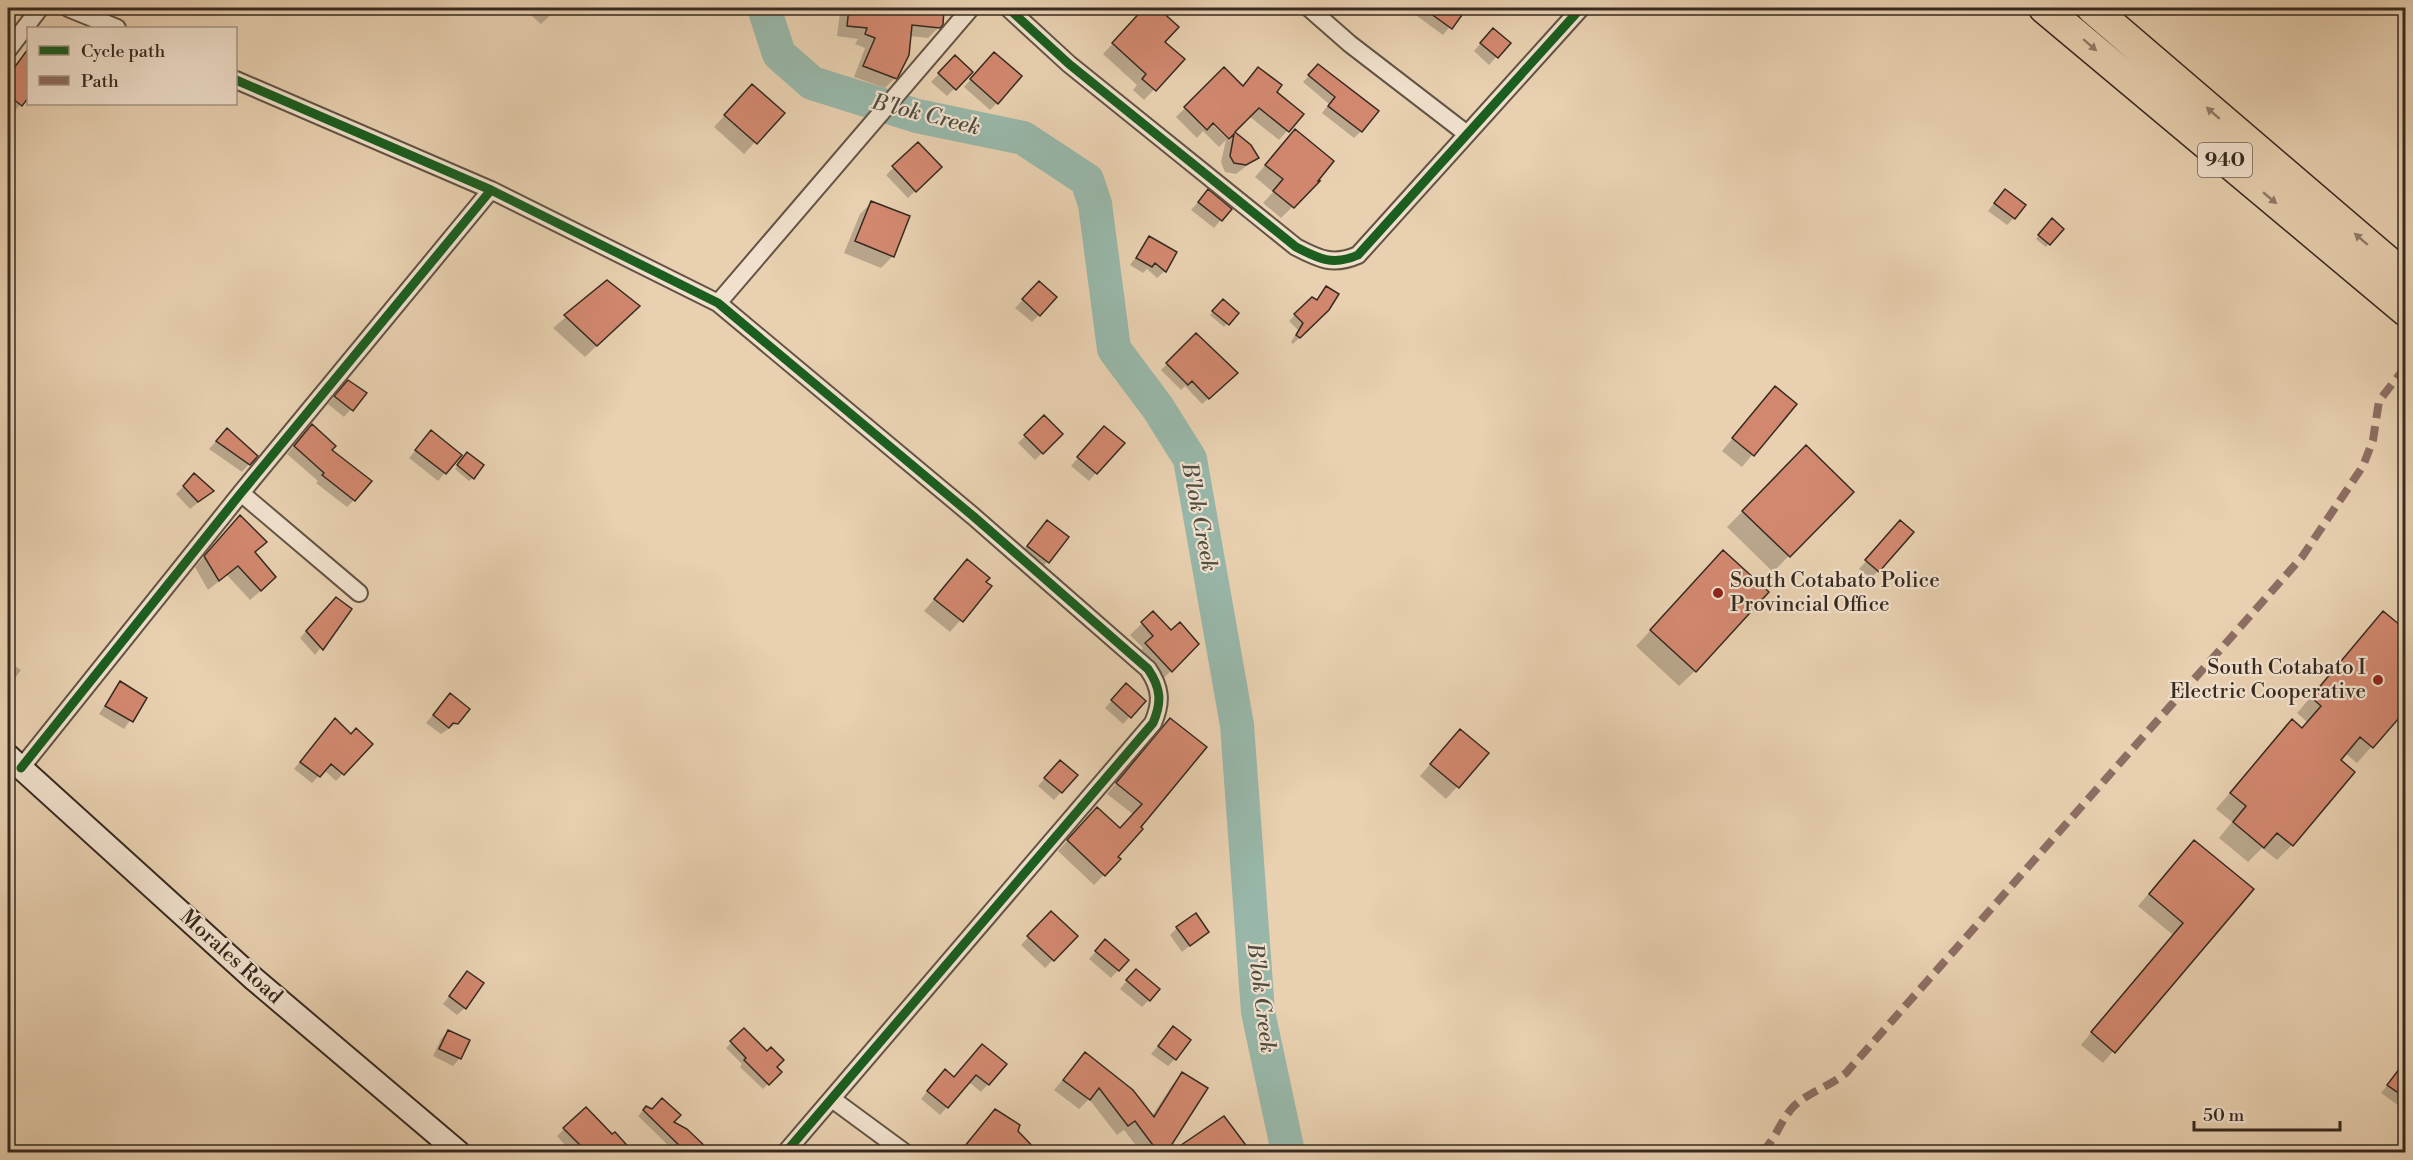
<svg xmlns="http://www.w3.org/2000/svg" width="2413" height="1160" viewBox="0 0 2413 1160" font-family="'Libre Bodoni',serif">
	<rect width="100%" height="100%" fill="#e8d0b0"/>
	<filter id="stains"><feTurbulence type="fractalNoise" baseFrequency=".00333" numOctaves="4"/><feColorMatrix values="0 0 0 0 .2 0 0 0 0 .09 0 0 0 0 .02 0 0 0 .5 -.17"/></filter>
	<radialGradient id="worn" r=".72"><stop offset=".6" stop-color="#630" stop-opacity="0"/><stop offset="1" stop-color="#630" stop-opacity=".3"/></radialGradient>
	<path fill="#0003" fill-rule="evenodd" d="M523 8H558L541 24Z
		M844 8H910L942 11 939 27 928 38 909 36 895 78 885 88 854 77 865 48 855 44 858 39 837 36 840 12Z
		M1146 8H1156L1177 27 1163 42 1183 59 1144 100 1133 90 1137 85 1103 54Z
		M1424 8H1465L1443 35 1417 16Z
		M1486 37 1509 43 1489 65 1474 51Z
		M955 57 971 72 947 96 931 82Z
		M21 61 28 67V95L14 112 8 108V76Z
		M987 61 997 103 990 110 964 87Z
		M1318 66 1361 131 1354 138 1322 113 1329 104 1303 82Z
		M1224 69 1242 87 1258 69 1275 92 1302 114 1279 140 1249 116 1233 133 1257 158 1236 174 1225 172 1221 162 1226 140 1219 147 1203 131 1197 138 1176 117ZM1209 117 1231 139 1229 141 1207 119Z
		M741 98 782 113 744 154 714 127Z
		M1295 131 1318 182 1281 218 1263 203 1273 192 1255 177Z
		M918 144 940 167 908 198 886 175Z
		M1208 191 1230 209 1214 228 1191 210Z
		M1998 198 2014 218 2007 225 1988 211Z
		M872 202 893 256 881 268 844 253 860 214Z
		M2052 220 2062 229 2046 247 2036 239Z
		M1150 238 1165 271 1157 278 1147 269 1143 273 1130 265Z
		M607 282 626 318 585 357 553 328Z
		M1039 283V315L1032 322 1015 308Z
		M1326 288 1328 309 1293 344 1291 342 1298 330 1289 321 1312 298 1316 301Z
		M1223 301 1237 313 1224 327 1210 315Z
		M1196 335 1230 379 1202 404 1185 386 1181 390 1161 370Z
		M1775 388 1795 404 1742 467 1722 451Z
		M341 389 365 393 344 417 328 404Z
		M1044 417 1061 434 1035 460 1018 443Z
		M312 426 330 450 354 500 347 507 316 483 318 481 287 454Z
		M431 432 460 455 438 481 409 458Z
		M1097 435 1096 473 1089 481 1071 466Z
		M219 438 249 464 242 472 209 449Z
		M1806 447 1852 492 1773 572 1727 527Z
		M464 457 473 478 469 481 455 469Z
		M194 476 212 491 190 509 176 494Z
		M230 527 265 542 254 554 264 588 250 600 227 575 208 590 195 567Z
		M1040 529 1047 562 1040 569 1020 554Z
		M1893 530 1878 571 1871 578 1859 569Z
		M967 561 989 587 950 632 924 611Z
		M1708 568 1695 671 1679 686 1636 646Z
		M329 605 350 609 315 655 300 638Z
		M1153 613 1171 632 1197 644 1159 683 1135 656 1143 648 1130 635Z
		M2383 613 2406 708 2357 763 2345 753 2292 845 2277 860 2262 848 2248 862 2219 838 2232 822 2216 809 2292 721 2301 729 2307 722 2297 713Z
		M8 661 21 670 8 688Z
		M120 683 145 699 124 729 99 714Z
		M1119 693 1144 701 1123 724 1105 708Z
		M443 703 457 723 441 734 426 723Z
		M1170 720 1204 748 1116 857 1119 859 1094 885 1058 851 1087 819 1120 830 1134 815 1107 794Z
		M328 727 371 744 336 781 324 770 312 783 294 769Z
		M1449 742 1487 754 1446 799 1420 776Z
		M1053 769 1076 775 1054 800 1038 786Z
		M2183 853 2251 889 2103 1063 2081 1045 2173 935 2138 906Z
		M1051 913 1076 936 1045 968 1021 945Z
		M1177 928 1207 932 1182 952 1170 935Z
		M1098 949 1127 960 1111 978 1089 959Z
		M467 973 465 1008 457 1015 443 1004Z
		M1129 978 1149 1000 1142 1007 1120 989Z
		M1173 1028 1175 1059 1168 1066 1151 1054Z
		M744 1030 780 1072 763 1089 740 1067 742 1064 726 1048Z
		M448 1031 460 1058 453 1066 433 1056 441 1039Z
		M1085 1054 1152 1116 1173 1084 1183 1074 1206 1089 1165 1152H1141L1124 1130 1117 1135 1089 1099 1079 1109 1054 1090Z
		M1005 1065 981 1092 969 1082 940 1115 921 1099 937 1079H954Z
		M2401 1069 2406 1072V1104L2402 1108 2381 1093Z
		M646 1107 672 1122 702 1146 696 1152H675L638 1116Z
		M1223 1118 1245 1148 1241 1152H1174Z
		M984 1123 1016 1131 1034 1150 1031 1152H960Z
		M564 1129 612 1136 615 1134 631 1152H571L557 1136Z"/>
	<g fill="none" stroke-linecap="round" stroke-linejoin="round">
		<path stroke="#98b7a9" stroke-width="34" d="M764 8 779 54 812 83 917 116 1023 138 1087 180 1095 204 1114 349 1158 408 1190 459 1237 725 1258 1012 1288 1152"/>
	</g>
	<path fill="#d2886f" stroke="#372a20" stroke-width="1.5" d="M849 8 944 9 943 25 940 28 912 25 909 55 897 79 863 66 875 38 865 34 867 28 847 26Z
		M1144 8H1158L1179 27 1165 42 1185 59 1156 91 1142 79 1146 74 1112 43Z
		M1423 8H1467L1452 29Z
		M1493 28 1511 43 1498 58 1480 43Z
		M28 49V98L22 106 8 95V76Z
		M994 52 1022 76 998 104 970 79Z
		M955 55 973 72 956 90 938 73Z
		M1318 64 1379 111 1362 132 1328 106 1335 97 1308 75Z
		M1224 67 1243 86 1258 67 1282 85 1277 92 1304 114 1289 132 1259 108 1235 132 1251 145 1259 158 1246 165 1234 163 1230 156 1234 134 1229 139 1213 123 1207 130 1184 107Z
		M752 84 785 113 757 144 724 115Z
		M1295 129 1334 161 1318 181H1320L1294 208 1273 191 1283 179 1265 165Z
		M918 142 942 167 916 192 892 166Z
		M1208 189 1232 209 1222 221 1198 202Z
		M2005 189 2026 205 2015 219 1994 203Z
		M871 201 910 216 894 257 855 241Z
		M2052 218 2064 229 2050 245 2038 235Z
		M1149 236 1177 252 1166 272 1155 263 1152 267 1136 258Z
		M607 280 640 306 597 346 564 315Z
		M1039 281 1057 297 1040 316 1022 299Z
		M1326 286 1339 294 1329 310 1300 338 1296 335 1303 323 1294 314 1312 297 1317 300Z
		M1223 299 1239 313 1229 325 1212 311Z
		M1196 333 1238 373 1209 399 1192 381 1188 385 1166 363Z
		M348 380 367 393 353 411 334 396Z
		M1775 386 1797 404 1754 456 1732 438Z
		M1044 415 1063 434 1043 454 1024 435Z
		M312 424 336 446 332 450 372 481 355 501 322 475 324 473 294 446Z
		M1104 426 1125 443 1097 474 1077 457Z
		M227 428 258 456 250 465 216 441Z
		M431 430 462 455 446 474 415 450Z
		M1806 445 1854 492 1790 557 1742 511Z
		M467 452 484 465 474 479 457 465Z
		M194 473 214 491 198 502 183 486Z
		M240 515 267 542 255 552 276 577 261 591 238 566 219 581 204 556Z
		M1047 520 1069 537 1049 563 1027 546Z
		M1900 520 1914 532 1879 572 1865 560Z
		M1723 550 1769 592 1696 672 1650 630Z
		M967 559 990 578 986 582 992 586 963 622 934 599Z
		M336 597 352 609 323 650 306 631Z
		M1153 611 1171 630 1180 622 1199 644 1172 672 1145 643 1153 636 1141 622Z
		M2383 611 2406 630V710L2373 748 2360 737 2341 760 2355 772 2293 846 2277 833 2264 848 2233 822 2246 806 2230 793 2292 719 2302 728 2321 706 2311 697Z
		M120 681 147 698 133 722 105 706Z
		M1126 683 1146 701 1131 718 1111 700Z
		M450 693 470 709 458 724 453 723 449 728 433 715Z
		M335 718 351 734 356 728 373 744 344 775 331 764 320 777 300 762Z
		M1170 718 1207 747 1141 827 1143 829 1118 857 1121 859 1105 876 1067 840 1097 807 1120 828 1142 804 1116 783Z
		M1460 729 1489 753 1459 788 1430 764Z
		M1060 760 1078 775 1062 793 1044 778Z
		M2194 840 2254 889 2115 1053 2091 1032 2183 923 2149 894Z
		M1051 911 1078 936 1054 961 1027 936Z
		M1196 913 1209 932 1190 946 1176 927Z
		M1105 939 1129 960 1119 971 1095 951Z
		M1136 969 1160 989 1150 1001 1126 980Z
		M467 971 484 983 466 1009 449 996Z
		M1173 1026 1191 1040 1176 1060 1158 1046Z
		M744 1028 767 1051 771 1047 784 1060 777 1067 782 1072 769 1085 744 1060 746 1058 730 1041Z
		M448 1030 470 1040 461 1059 439 1049Z
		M982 1044 1007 1064 989 1085 976 1075 948 1108 927 1091 945 1069 954 1077Z
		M1085 1052 1133 1090 1154 1117 1182 1072 1208 1088 1167 1152H1158L1135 1121 1128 1126 1099 1088 1090 1100 1063 1080Z
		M2406 1060V1098L2387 1085Z
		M662 1098 681 1115 674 1122 687 1129 711 1152H686L643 1110 646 1106 652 1109Z
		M586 1107 612 1134 615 1132 633 1152H587L563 1128Z
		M995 1109 1020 1125 1018 1131 1038 1152H960Z
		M1224 1116 1251 1152H1171Z"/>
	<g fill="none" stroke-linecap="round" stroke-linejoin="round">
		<defs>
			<path id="street" d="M68 8 117 28
				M1008 8 1069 64 1296 247C1319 259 1333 266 1358 255L1581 8
				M1309 8 1350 44 1467 134
				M8 50 40 8
				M236 80 491 190 718 303 973 516 1148 669C1161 688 1162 702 1153 723L786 1152
				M718 303 971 8
				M241 493 359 593
				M21 768 241 493 491 190
				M832 1099 904 1152"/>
			<path id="secondary" d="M8 756 254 979 458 1152"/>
			<path id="highway" d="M2044 8 2406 311
				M2092 8 2406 277"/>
		</defs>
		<use href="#street" stroke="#635444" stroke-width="20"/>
		<use href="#secondary" stroke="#372a20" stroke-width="26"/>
		<use href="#highway" stroke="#372a20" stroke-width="33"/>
		<use href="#street" stroke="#f0e0cc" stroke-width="16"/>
		<use href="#secondary" stroke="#f0e0cc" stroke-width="22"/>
		<use href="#highway" stroke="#e8d0b0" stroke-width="30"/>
		<path stroke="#8d6e63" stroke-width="8" stroke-dasharray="15 8" stroke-linecap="butt" d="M1762 1152C1776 1139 1781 1119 1794 1106 1809 1092 1830 1086 1846 1073L2302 557 2363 466 2373 440 2379 401 2406 366"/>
		<defs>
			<path id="cycleway" d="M1008 8 1069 64 1296 247C1319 259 1333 266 1358 255L1581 8
				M236 80 491 190 718 303 973 516 1148 669C1161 688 1162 702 1153 723L786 1152
				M21 768 241 493 491 190"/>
		</defs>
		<use href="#cycleway" stroke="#f0e0cc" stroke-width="13"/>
		<use href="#cycleway" stroke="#1b5e20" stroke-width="9"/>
	</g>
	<defs><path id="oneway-solid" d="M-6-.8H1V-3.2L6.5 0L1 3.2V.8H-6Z" transform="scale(1.5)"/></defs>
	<g fill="#907d68">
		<use href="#oneway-solid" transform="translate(2090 45) rotate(41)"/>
		<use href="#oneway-solid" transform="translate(2213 113) rotate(-139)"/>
		<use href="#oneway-solid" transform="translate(2270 198) rotate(40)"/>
		<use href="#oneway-solid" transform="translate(2361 239) rotate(-139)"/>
	</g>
	<g fill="#8f2418" stroke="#f0e0cc" stroke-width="2">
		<circle cx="1718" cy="593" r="6"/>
		<circle cx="2378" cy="680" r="6"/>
	</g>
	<g text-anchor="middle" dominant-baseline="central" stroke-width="4.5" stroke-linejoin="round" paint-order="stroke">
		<rect fill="#f0e0cc" stroke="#6e6154" stroke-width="1.5" x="2198" y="143" width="54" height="34" rx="4.5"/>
		<g font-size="20" font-weight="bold" fill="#372a20">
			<text x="2225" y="160">940</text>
		</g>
		<g font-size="21" fill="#372a20" stroke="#f0e0cc" text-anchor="start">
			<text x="1730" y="581">South Cotabato Police<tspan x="1730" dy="24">Provincial Office</tspan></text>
			<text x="2366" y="668" text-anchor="end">South Cotabato I<tspan x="2366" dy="24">Electric Cooperative</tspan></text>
		</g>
		<g font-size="21" fill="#372a20" stroke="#f0e0cc">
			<text transform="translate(231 957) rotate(42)">Morales Road</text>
		</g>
		<g font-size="22" font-style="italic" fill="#4f4d42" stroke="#f0e0cc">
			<text transform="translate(926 115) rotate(14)">B'lok Creek</text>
			<text transform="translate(1199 517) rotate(79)">B'lok Creek</text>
			<text transform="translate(1261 998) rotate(83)">B'lok Creek</text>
		</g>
	</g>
	<rect width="2413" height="1160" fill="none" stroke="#e8d0b0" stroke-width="30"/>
	<rect x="9" y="9" width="2395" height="1142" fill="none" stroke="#372a20" stroke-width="3"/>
	<rect x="15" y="15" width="2383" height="1130" fill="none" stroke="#372a20" stroke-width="1.5"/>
	<rect x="27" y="27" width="210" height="78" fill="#f0e0cc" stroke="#a69787" stroke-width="1.5"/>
	<rect x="39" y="46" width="30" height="9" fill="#1b5e20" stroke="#a69787" stroke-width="1.5"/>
	<text x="81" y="57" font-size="18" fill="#372a20">Cycle path</text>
	<rect x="39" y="76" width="30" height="9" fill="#8d6e63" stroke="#a69787" stroke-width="1.5"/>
	<text x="81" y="87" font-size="18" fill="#372a20">Path</text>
	<path d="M2194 1121v9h146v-9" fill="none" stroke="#372a20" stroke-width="3"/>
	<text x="2203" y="1121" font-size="18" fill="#372a20" stroke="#f0e0cc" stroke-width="4.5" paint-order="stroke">50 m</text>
	<rect width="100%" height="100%" filter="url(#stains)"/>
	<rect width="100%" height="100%" fill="url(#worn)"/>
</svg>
